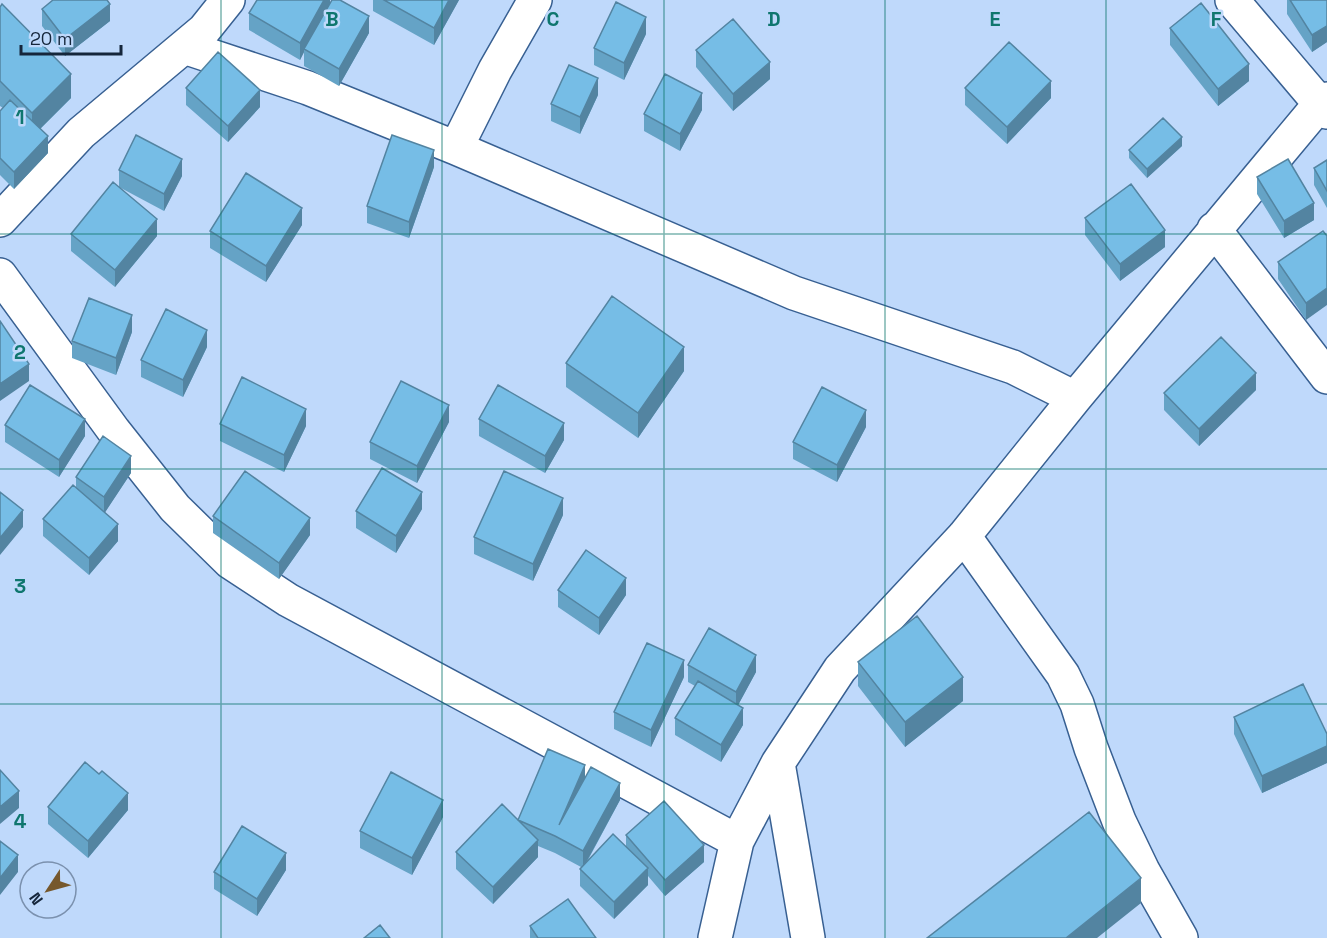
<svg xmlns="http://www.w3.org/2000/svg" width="1327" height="938" viewBox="0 0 1327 938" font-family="'Space Grotesk',sans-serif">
	<rect width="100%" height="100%" fill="#bfd9fb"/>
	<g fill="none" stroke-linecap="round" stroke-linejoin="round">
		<defs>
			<path id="minor" d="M1232 0 1327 112
				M184 47 308 88 456 148 794 293 1013 367 1075 398
				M456 148 495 70 535 0
				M0 220 81 133 204 30 228 0
				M1214 229 1327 377
				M0 275 114 431 175 508 230 562 288 600 737 841
				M964 536 1063 675 1077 704 1091 748 1119 821 1143 871 1181 938
				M778 763 808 938
				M715 938 737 841 778 763 840 669 964 536 1075 398 1319 105 1327 99"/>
		</defs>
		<use href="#minor" stroke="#386092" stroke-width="36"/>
		<use href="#minor" stroke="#fff" stroke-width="33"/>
	</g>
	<path fill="#65a3c6" d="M330 0V3L369 33 339 86 304 66V52L300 60 249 30V13Z
		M373 0H459L434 45 373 11Z
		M1287 0H1327V42L1312 52 1287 14Z
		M0 7 71 98 40 129 48 153 14 189 0 175V111L3 108 0 106Z
		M42 9 110 21 65 56 42 26Z
		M1170 28 1249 81 1218 106 1170 45Z
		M646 34 624 80 594 65V48Z
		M696 50 770 79 733 111 696 67Z
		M186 88 260 107 228 142 186 105Z
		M965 88 1051 98 1007 144 965 105Z
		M598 95 580 134 551 121V104Z
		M702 110 680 151 644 131V114Z
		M1182 146 1147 178 1129 158V150Z
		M1327 160V208L1314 185V168Z
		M434 167 409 238 367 223V206Z
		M119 170 182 176 164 211 119 187 157 236 115 287 71 251V234L119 187Z
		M1257 177 1314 220 1284 238 1257 194Z
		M1085 218 1165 247 1120 281 1085 235Z
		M302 225 266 282 210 248V231Z
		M1323 231 1306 320 1278 279V262Z
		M132 332 116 375 72 358V341Z
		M207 347 183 397 141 377V360Z
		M566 363 684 371 638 438 566 387Z
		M1256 390 1199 446 1164 410V393Z
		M479 419 564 440 545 473 479 436Z
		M449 422 417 483 370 459V442Z
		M220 424 306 426 284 472 220 441Z
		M5 425 85 436 59 477 5 442Z
		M866 427 837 482 793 459V442Z
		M131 473 105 512 118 541 89 575 43 536V519L76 487V477Z
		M422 509 396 553 356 528V511Z
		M563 515 533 581 474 554V537Z
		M213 516 310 535 279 579 213 533Z
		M558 590 626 595 599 635 558 607Z
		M858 662 963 701 905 747 858 686Z
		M688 665 756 672 738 705 743 725 721 762 675 735V718L695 686 688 682Z
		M684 677 651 747 614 729V712Z
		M1234 717 1327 734V763L1262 793 1234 734Z
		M585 778 620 800 588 860 626 846V835L704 862 665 896 648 876V885L614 919 580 886V869L581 867 555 853 538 846V857L493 904 456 869V852L518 820Z
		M48 807 128 810 88 858 48 824Z
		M443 817 412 875 360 848V831Z
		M286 870 257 916 214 889V872Z
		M530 926 596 938H530Z"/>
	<path fill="#5384a1" d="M324 0H330V6L304 49V52L300 60V43Z
		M449 0H459L434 45V28Z
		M110 4V21L65 56V39Z
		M369 16V33L339 86V69Z
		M646 17V34L624 80V63Z
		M1327 26V42L1312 52V35Z
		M770 62V79L733 111V94Z
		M1249 64V81L1218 106V89Z
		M71 74V98L32 137V113Z
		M598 78V95L580 134V117Z
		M1051 81V98L1007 144V127Z
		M260 90V107L228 142V126Z
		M702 93V110L680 151V134Z
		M48 136V153L14 189V172Z
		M1182 137V146L1147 178V169Z
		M434 150V167L409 238V222Z
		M182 159V176L164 211V194Z
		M1314 203V220L1284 238V221Z
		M302 208V225L266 282V266Z
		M157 219V236L115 287V270Z
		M1165 230V247L1120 281V264Z
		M1327 288V305L1306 320V303Z
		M132 315V332L116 375V358Z
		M207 330V347L183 397V380Z
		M684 347V371L638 438V413Z
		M29 364V381L0 401V384Z
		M1256 373V390L1199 446V429Z
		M449 405V422L417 483V466Z
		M306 409V426L284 472V455Z
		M866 410V427L837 482V465Z
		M85 419V436L59 477V460Z
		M564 423V440L545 473V456Z
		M131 456V473L104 514V497Z
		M422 492V509L396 553V536Z
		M563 498V515L533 581V564Z
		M23 510V527L0 555V538Z
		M310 518V535L279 579V563Z
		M118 524V541L89 575V558Z
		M626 578V595L599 635V618Z
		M756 655V672L736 709V692Z
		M684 660V677L651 747V730Z
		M963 677V701L905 747V722Z
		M743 708V725L721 762V745Z
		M1327 746V763L1262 793V776Z
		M585 765V782L559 825Z
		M620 783V800L583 868V851Z
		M19 791V808L0 824V807Z
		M128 793V810L88 858V841Z
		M443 800V817L412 875V858Z
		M538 840V857L493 904V887Z
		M704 845V862L665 896V880Z
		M286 853V870L257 916V899Z
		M18 855V872L0 895V878Z
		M648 868V885L614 919V902Z
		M1141 878V903L1097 938H1066Z"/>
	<path fill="#76bde6" stroke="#5384a1" stroke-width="1.5" d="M53 0H107L110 4 65 39 42 9Z
		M257 0H324L300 43 249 13Z
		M332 0H340L369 16 339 69 304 49Z
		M384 0H449L434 28Z
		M1290 0H1327V26L1312 35Z
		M616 2 646 17 624 63 594 48Z
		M1201 3 1249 64 1218 89 1170 28Z
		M2 4 71 74 32 113 0 81V7Z
		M733 19 770 62 733 94 696 50Z
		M1009 42 1051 81 1007 127 965 88Z
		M218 52 260 90 228 126 186 88Z
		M569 65 598 78 580 117 551 104Z
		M665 74 702 93 680 134 644 114Z
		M10 100 48 136 14 172 0 158V111Z
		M1163 118 1182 137 1147 169 1129 150Z
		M136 135 182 159 164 194 119 170Z
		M392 135 434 150 409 222 367 206Z
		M1288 159 1314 203 1284 221 1257 177Z
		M1327 160V191L1314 168Z
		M246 173 302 208 266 266 210 231Z
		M113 182 157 219 115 270 71 234Z
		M1131 184 1165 230 1120 264 1085 218Z
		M1323 231 1327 236V288L1306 303 1278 262Z
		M612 296 684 347 638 413 566 363Z
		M89 298 132 315 116 358 72 341Z
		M166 309 207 330 183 380 141 360Z
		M0 321 29 364 0 384Z
		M1221 337 1256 373 1199 429 1164 393Z
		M242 377 306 409 284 455 220 424Z
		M401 381 449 405 417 466 370 442Z
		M30 385 85 419 59 460 5 425Z
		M498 385 564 423 545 456 479 419Z
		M822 387 866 410 837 465 793 442Z
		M103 436 131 456 104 497 76 477Z
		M382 468 422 492 396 536 356 511Z
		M245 471 310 518 279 563 213 516Z
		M504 471 563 498 533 564 474 537Z
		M73 485 118 524 89 558 43 519Z
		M0 492 23 510 0 538Z
		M586 550 626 578 599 618 558 590Z
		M917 616 963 677 905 722 858 662Z
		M709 628 756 655 736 692 688 665Z
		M647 643 684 660 651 730 614 712Z
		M698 681 743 708 721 745 675 718Z
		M1303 684 1327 734V746L1262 776 1234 717Z
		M548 749 585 765 559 825 591 767 620 783 583 851 555 836 518 820Z
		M85 762 99 774 102 771 128 793 88 841 48 807Z
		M0 770 19 791 0 807Z
		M391 772 443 800 412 858 360 831Z
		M664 801 704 845 665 880 626 835Z
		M502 804 538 840 493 887 456 852Z
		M1089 812 1141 878 1066 938H927Z
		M242 826 286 853 257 899 214 872Z
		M613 834 648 868 614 902 580 869Z
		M0 841 18 855 0 878Z
		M568 899 596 938H538L530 926Z
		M380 925 390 938H364Z"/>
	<path fill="none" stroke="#0f766e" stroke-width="1.5" stroke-opacity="0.55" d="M221 0V938M442 0V938M664 0V938M885 0V938M1106 0V938M0 234H1327M0 469H1327M0 704H1327"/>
	<g font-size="20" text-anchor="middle" font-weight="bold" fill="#0f766e" stroke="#bfd9fb" stroke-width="5" stroke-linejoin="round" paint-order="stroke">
		<text x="332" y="26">B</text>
		<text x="553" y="26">C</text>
		<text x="774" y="26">D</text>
		<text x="995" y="26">E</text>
		<text x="1216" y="26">F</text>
		<text x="20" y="124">1</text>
		<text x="20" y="359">2</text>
		<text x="20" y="593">3</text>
		<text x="20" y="828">4</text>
	</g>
	<g transform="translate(48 890) rotate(234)"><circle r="28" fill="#bfd9fb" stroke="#7b91ae" stroke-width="1.5"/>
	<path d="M0-4.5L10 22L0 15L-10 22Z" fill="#76582c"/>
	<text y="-9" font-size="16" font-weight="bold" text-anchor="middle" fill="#15263b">N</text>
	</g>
	<path d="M21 45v9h100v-9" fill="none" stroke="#15263b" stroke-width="3"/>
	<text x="30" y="45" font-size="18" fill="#15263b" stroke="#bfd9fb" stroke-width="4.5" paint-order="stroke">20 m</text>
</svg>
